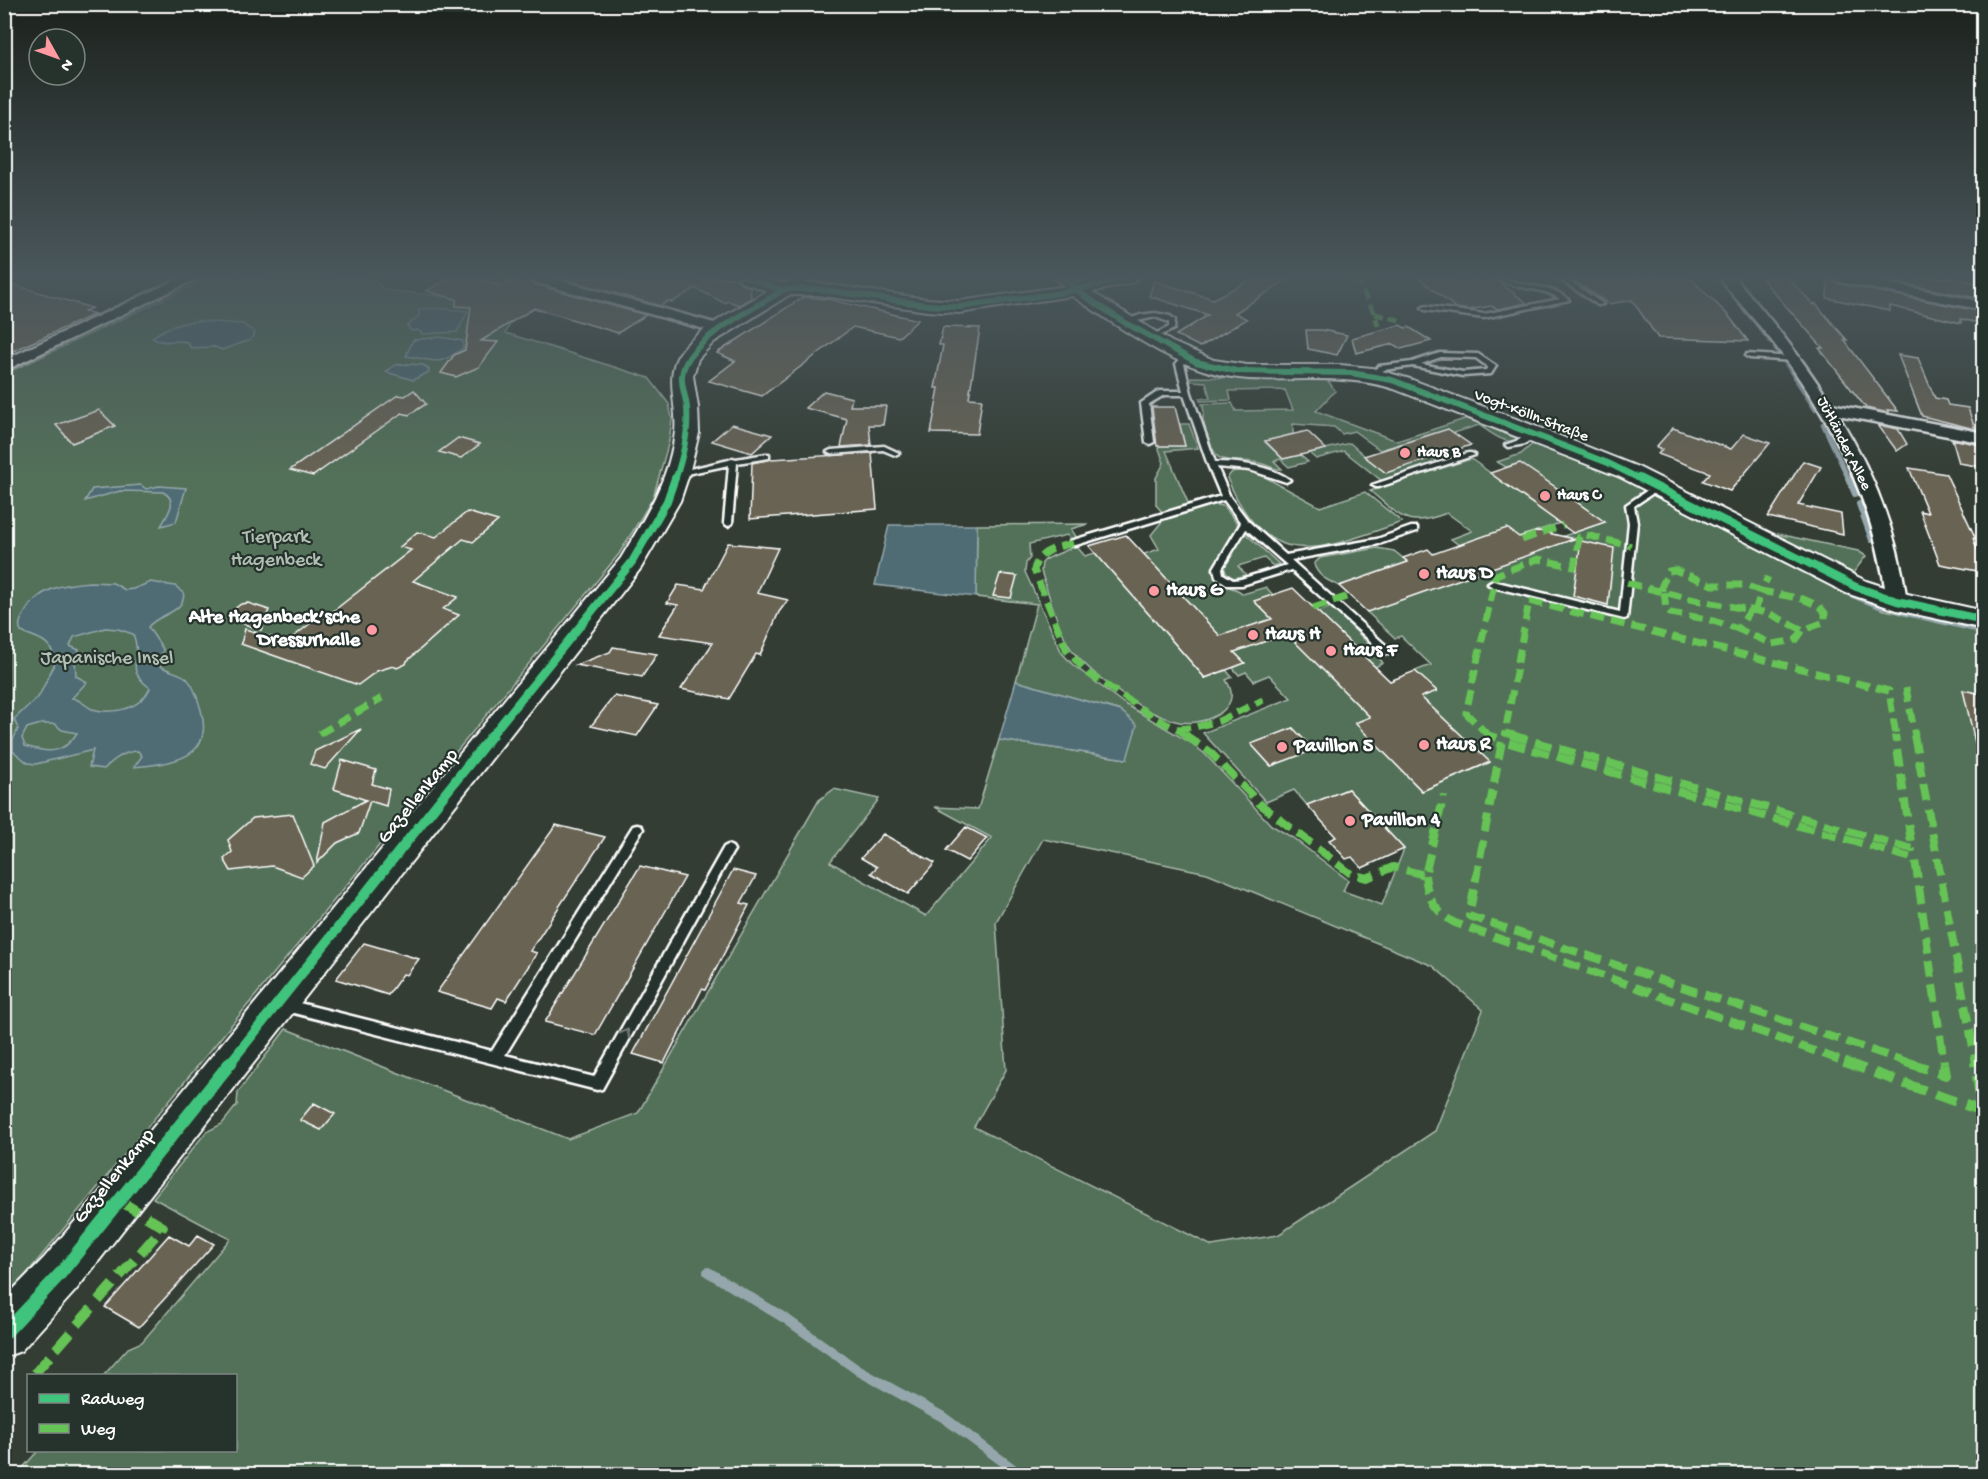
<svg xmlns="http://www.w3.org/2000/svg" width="1988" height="1479" viewBox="0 0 1988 1479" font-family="'Gochi Hand',sans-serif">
	<rect width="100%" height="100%" fill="#333d34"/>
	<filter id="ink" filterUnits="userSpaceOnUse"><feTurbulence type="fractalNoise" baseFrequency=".0167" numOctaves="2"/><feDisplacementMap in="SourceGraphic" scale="12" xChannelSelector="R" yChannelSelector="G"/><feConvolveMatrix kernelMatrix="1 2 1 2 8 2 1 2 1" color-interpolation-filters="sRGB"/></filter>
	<g filter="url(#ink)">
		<path fill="#527159" stroke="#a8b8ac" stroke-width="1.5" fill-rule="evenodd" d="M208 278H362L376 282 385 290 449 297 486 278H514L561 292 511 322 506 333 649 378 669 404 672 419 669 441 653 498 619 554 19 1283 5 1296V374Z
			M1191 377 1327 379 1335 391 1316 411 1397 441 1471 417 1525 435C1509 450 1493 434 1479 425L1454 433 1448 429 1380 450 1354 431 1342 434 1334 427 1293 424V434L1265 442 1283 459 1300 455 1308 462 1289 467 1280 459 1274 461 1282 469C1275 470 1270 466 1263 464 1248 459 1232 464 1218 457 1210 447 1200 423 1204 411L1202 404 1232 403 1236 411 1293 410 1285 390 1229 391 1231 400 1200 401V398H1210L1206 382 1191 381Z
			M1180 424H1189L1198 448 1166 451 1189 505 1163 513 1156 505V478L1164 463 1158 446H1185Z
			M1538 439 1578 455 1659 497H1666L1781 557 1779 560 1787 564 1791 562 1879 601 1881 609 1983 631V1474H17L38 1451 236 1450V1376L104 1375 128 1348 142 1342 230 1239 153 1198 206 1132 222 1124 237 1105 238 1092 286 1029 568 1139 638 1113 819 800 834 789 879 799 830 862 926 916 992 838 935 807 978 809 999 740 1127 759 1121 711 1016 681 1037 604 976 597 977 525 1088 524 1071 529 1077 538 1071 540 1067 535 1029 544 1030 558 1026 563 1025 572 1062 653 1073 665 1123 703 1191 743 1205 754 1271 825 1293 838 1348 880 1343 891 1382 905 1404 849 1348 789 1307 805 1294 790 1266 802 1203 733 1291 698 1269 675 1254 681 1246 672 1239 675 1233 668 1244 663 1234 652 1287 634 1370 717 1356 723 1422 791 1489 763 1421 697 1436 691 1415 671 1431 665 1401 636 1395 638 1367 612 1537 552 1532 547 1604 522 1520 463 1506 467 1497 462 1521 454ZM1043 839 1207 873 1433 966 1483 1010 1435 1131 1278 1235 1212 1246 974 1127 1006 1070 996 922Z
			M1350 443 1365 456 1432 458 1438 463 1382 481 1344 451 1316 459 1309 453Z
			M1471 459 1560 523 1519 537 1459 545 1451 539 1472 531 1447 513C1405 529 1402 517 1370 491Z
			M1242 470 1261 475 1320 507 1365 492 1402 522C1321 550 1269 576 1227 478L1232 472Z
			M1211 504 1224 506 1238 525 1214 566 1212 570C1220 592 1234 584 1243 594L1266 587 1273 595 1255 601 1272 619 1220 636 1144 554 1159 549 1151 535 1163 520 1169 517Z
			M1244 533 1246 534 1279 564 1273 566 1264 558 1238 566 1246 575 1234 578 1227 575 1224 567 1225 562Z
			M1778 534 1858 551 1866 556 1853 573 1776 537 1775 535Z
			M1076 546 1085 556 1095 553 1205 678 1226 670 1232 677 1226 680C1247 711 1199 728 1175 721 1141 712 1096 678 1073 652 1060 635 1048 592 1041 571L1042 563 1046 559Z
			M1377 548 1394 551 1408 562 1339 586C1329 581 1317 576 1314 564L1320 558Z
			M1331 607 1367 642 1383 663 1375 667 1318 612Z"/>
		<path fill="#4f6c75" stroke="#95a7ac" stroke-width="1.5" fill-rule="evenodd" d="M430 308 468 311 457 332 423 334 417 330 411 331 407 326 419 316V310Z
			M197 321 243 324 255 333 251 340 222 350 215 347 191 348 187 342C176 339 162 345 152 338 164 327 181 323 197 321Z
			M440 337 463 341V348C436 368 437 360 406 356L413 340Z
			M409 364 423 365 428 368 429 372 413 380 386 372 395 365Z
			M141 485 146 489 159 486 186 488 176 522 161 526C168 513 179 501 163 492L120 491 85 501 92 489Z
			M889 525H977L976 597 875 585Z
			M90 582 113 583 125 590 133 589 151 582 175 586 184 593C184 614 159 613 148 627L163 649 160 666C168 671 178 672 185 677 194 684 198 700 201 710 215 760 170 763 134 767L142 756 138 751C125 751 113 760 104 769L89 767 93 750 36 764 28 763 13 751V740L18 729 14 719 39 696 55 663C53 641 39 638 21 632 18 625 20 621 24 614 38 588 63 584 90 582ZM105 628 118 629 133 634C144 661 122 666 150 688 141 709 113 715 92 709 85 706 82 700 72 698L87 682 76 676 75 660 79 650 70 646 74 637ZM41 724H55L62 730 77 733C63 755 48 753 25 746L22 738 27 728Z
			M1016 681 1121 711 1137 725 1127 759 999 740Z"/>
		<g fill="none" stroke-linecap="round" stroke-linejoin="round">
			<path stroke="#95a7ac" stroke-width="4.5" d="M1741 305 1772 343
				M1775 348 1779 353
				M1785 362 1815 409
				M1823 424 1849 480"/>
			<path stroke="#95a7ac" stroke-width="6" d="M1848 478 1855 494
				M1859 504 1872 540
				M1850 594 1882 607
				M1902 612 1984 631"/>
			<path stroke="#95a7ac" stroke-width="10" d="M708 1272 786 1319 859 1371 943 1417 1020 1474"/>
		</g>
		<path fill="#696352" stroke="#fff" stroke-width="1.5" d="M450 278H473L499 286 519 281V278H527L530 283 646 315 618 333 534 308 481 341 498 342 479 367 456 377 441 373 454 355 465 350 471 307 456 306V299L426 291Z
			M561 278H737L741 284 750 287 751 298 739 305 728 301 724 303 695 288 673 302 668 301 660 306Z
			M1255 278H1289L1235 313 1247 319 1200 347 1176 335 1208 315 1149 296 1154 281 1213 299Z
			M1419 278H1493L1527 303 1498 309 1491 306 1469 310 1456 308Z
			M1570 278H1690L1728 315 1748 341 1658 338 1632 300 1609 304Z
			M1761 278H1788L1814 305 1815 303 1847 340H1844L1898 411 1887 410 1889 413 1866 408 1819 348H1823Z
			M1828 278 1840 284 1983 312V324L1961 319V323L1890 306V311L1827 298Z
			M1874 278H1962V280L1982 284 1983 299Z
			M4 282 92 308 84 311 95 314 4 355Z
			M803 297 827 299 918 320 899 337 853 327 762 396 709 381 735 361 717 353Z
			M1400 325 1405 328 1409 327 1431 341 1401 349 1393 344 1356 353 1352 338Z
			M943 327 980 328 969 398 982 399 977 434 931 433 939 388H935L943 345H939Z
			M1306 330H1322L1347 335 1337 355 1308 349Z
			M1898 355 1918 358 1935 398 1946 400 1948 405 1968 408 1975 429 1922 416Z
			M414 390 426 404 409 415 402 413 313 476 290 470 398 395 405 396Z
			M824 391 852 398 850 406H886L883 425H869L871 445 841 447 847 419 805 408Z
			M1152 407H1175L1185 446H1157Z
			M99 410 115 426 72 443 56 425Z
			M732 424 772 435 752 453 712 441Z
			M1878 425 1898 429 1907 444 1897 451Z
			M1673 428 1731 449 1744 434 1770 443 1730 491 1703 481 1710 473 1658 454 1662 450 1656 447Z
			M1448 429 1471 445 1386 473 1364 456Z
			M1307 431 1326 449 1283 459 1265 441Z
			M458 438 480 444 461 458 439 452Z
			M1952 439 1980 445 1983 453V467L1959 463Z
			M872 453 877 509 750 519 752 463 771 459Z
			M1803 461 1821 467 1798 505 1841 514 1843 534 1768 517Z
			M1520 463 1554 486 1605 522 1573 533 1490 473Z
			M1909 468 1946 474 1976 539 1973 538 1983 564V572L1940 564 1920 511 1928 513Z
			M467 512 498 521 473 542 463 539 413 581 458 597 443 609 459 615 407 661 406 664 397 668 393 666 377 671 358 685 241 644 245 629 287 642 322 614 327 616 411 550 400 547 417 532 436 537Z
			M1507 528 1519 537 1539 531 1574 539 1367 612 1339 586 1408 562 1403 558 1428 549 1433 554Z
			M1126 535 1220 636 1272 619 1254 601 1293 588 1390 681 1415 671 1437 691 1421 697 1490 762 1422 791 1355 723 1370 717 1287 634 1234 652 1245 663 1205 678 1089 546Z
			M1581 541 1614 548 1608 605 1573 596Z
			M728 543 778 548 757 593 788 600 779 612 760 655 756 654 729 699 681 689 713 643 659 635 678 605 667 603 678 585 704 589Z
			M1000 574 1017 576 1011 598 993 596Z
			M248 603 269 610 261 630 236 621 233 610 241 604Z
			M613 647 657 654 642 677 576 665 610 652Z
			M1963 690 1982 694 1983 746 1976 747Z
			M614 696 658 705 637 736 591 726Z
			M1293 728 1314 750 1271 766 1251 744Z
			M361 729 325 769 310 764 315 751Z
			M342 760 376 770 372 784 389 789 386 806 370 801 359 833 337 843 317 863 325 822 366 800 334 789Z
			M1348 789 1404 849 1362 868 1352 857 1346 859 1329 840 1336 837 1307 805Z
			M293 814 314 866 302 877 272 866 231 871 224 859 232 852 228 840 253 818Z
			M556 825 605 837 530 951 537 953 506 1001 498 998 492 1008 437 992Z
			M966 827 987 838 967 861 946 850Z
			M883 834 935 863 908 894 871 873 877 867 861 858Z
			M640 866 685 877 595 1035 545 1022Z
			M733 870 756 876 741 903 749 905 705 990 702 989 664 1063 633 1054Z
			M364 943 419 959 407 975 403 974 388 995 336 979Z
			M314 1103 335 1114 321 1130 300 1120Z
			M169 1235 189 1246 198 1235 214 1244 139 1327 105 1307Z"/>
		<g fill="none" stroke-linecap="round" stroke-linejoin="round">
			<defs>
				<path id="lane" d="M1498 278C1507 278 1513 282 1522 284 1539 287 1556 288 1569 300L1484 318 1425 310 1422 308 1425 306 1484 314 1560 299C1542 286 1516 291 1498 278Z
					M1558 278H1565L1603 304 1598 305Z
					M1155 313 1170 316 1175 320 1174 329 1151 340 1149 339V337L1169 327V322L1155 317 1124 324 1121 322 1140 315Z
					M1440 353 1478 354 1496 366 1491 374 1463 376 1413 366 1384 370 1372 377 1368 375 1379 366 1412 362ZM1441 357 1476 358 1488 367 1486 370 1463 372 1421 364Z
					M1747 354 1794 357 1798 359 1794 361 1750 358 1746 356Z
					M1183 355 1190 357 1184 364 1191 393 1215 462C1239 462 1271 466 1290 480L1286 482 1250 470 1217 467 1230 497 1248 521 1286 555 1377 539 1411 527H1417V531L1379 544 1291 560 1391 650 1393 652 1391 654H1385L1291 570 1242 585H1228L1216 577 1214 568 1241 523 1224 500 1076 545H1070V541L1221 496 1208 465 1184 395H1164L1149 404 1154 442 1150 444 1146 442 1141 403 1159 391H1183L1176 364ZM1246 529 1287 565 1241 579 1233 580 1223 574 1222 568Z
					M1529 431H1535L1536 433 1525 444 1509 447 1505 445 1519 440Z
					M884 446 899 453 895 455 883 450 831 454 827 452 831 450Z
					M1468 453H1471L1475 455 1379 487H1376L1372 485Z
					M766 454H769V458L737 463 732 523 728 526 724 523 729 465 677 476 673 474 677 472 729 460 733 458 736 459Z
					M1655 485H1661L1662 487 1634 506 1637 523 1627 618 1624 619 1493 587 1488 584 1493 581 1620 612 1629 523 1626 505Z
					M637 825 641 826 643 829 641 832 505 1055 594 1077 724 847 728 845 732 847 734 850 732 853 602 1089 597 1090 278 1009 277 1005 278 1001 283 999 492 1051 633 826Z"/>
				<path id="street" d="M180 278H198L4 371V360Z
					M529 278H552L725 326 727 329 720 333 715 332 531 281Z
					M795 278H812L790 292H780L778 289Z
					M1056 278H1071L1083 290 1081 293H1071Z
					M1720 278H1735C1770 318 1803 359 1831 404L1984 433V443L1838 415C1875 474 1897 533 1907 601L1904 606 1897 607 1890 606 1887 601C1875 505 1836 426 1778 349 1760 324 1738 303 1720 278Z
					M1833 278H1862L1984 302V310L1840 282Z"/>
				<path id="secondary" d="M739 278H767L781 283H817L927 299 959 301 1060 287 1101 278H1137L1134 282 1092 292 1172 342 1214 360 1247 365H1340L1372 368 1410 379 1540 428 1638 467 1866 581 1903 593 1984 611V629L1897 610 1846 593 1620 477 1394 389C1346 374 1298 381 1249 379 1182 375 1126 331 1072 296L959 313 927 311 817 295H789L714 342 698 359 693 376 698 407 699 433 689 474 680 501 641 568 76 1290 21 1351 4 1357V1299L44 1258 105 1186 621 558C644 519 670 479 675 432 678 407 665 379 678 356 694 329 742 307 767 291L742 282Z"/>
			</defs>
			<use href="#lane" stroke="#fff" stroke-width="5"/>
			<use href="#street" stroke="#fff" stroke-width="5"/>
			<use href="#secondary" stroke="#fff" stroke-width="4"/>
			<use href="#lane" fill="#26332d" fill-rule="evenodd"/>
			<use href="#street" fill="#26332d" fill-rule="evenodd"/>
			<use href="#secondary" fill="#26332d" fill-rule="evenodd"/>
			<path stroke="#66c356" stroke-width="5" stroke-dasharray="10 5" stroke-linecap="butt" d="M1356 278 1375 314 1378 326
				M1375 314 1404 321"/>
			<path stroke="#66c356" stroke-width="7" stroke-dasharray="14 7" stroke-linecap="butt" d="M1522 540 1563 525
				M1073 543C1056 548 1038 550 1034 570L1067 651 1088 673 1155 718 1177 729 1196 727 1219 721 1263 700
				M1627 583 1695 600 1768 613 1803 630
				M1662 591V585L1669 571 1675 570 1712 585H1744L1761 591 1756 609
				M1664 592 1666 609 1670 613 1707 619 1738 629
				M1313 608 1349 596
				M1752 608 1738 629 1772 644 1796 640 1803 630 1825 622V613L1819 606 1803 599 1761 591 1768 577
				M1906 688 1915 736
				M1177 729 1188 736
				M319 734 382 698
				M1489 736 1466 713 1496 575 1538 559 1574 567 1579 537 1586 535 1631 546
				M1517 736 1505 733 1529 601 1889 691 1896 736"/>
			<path stroke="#66c356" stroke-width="8" stroke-dasharray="17 8" stroke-linecap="butt" d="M1185 735 1209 751 1260 804 1351 874 1367 878 1393 867 1425 875 1444 795
				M1487 735 1497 738
				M1511 735 1912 849 1895 735
				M1914 735 1976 1063
				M1425 875C1427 898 1435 912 1455 923L1848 1063
				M1910 1063 1469 916 1502 741 1915 859 1944 1063"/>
			<path stroke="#66c356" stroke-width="10" stroke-dasharray="22 10" stroke-linecap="butt" d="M1844 1062 1982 1111 1975 1062
				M1906 1062 1946 1075 1944 1062
				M35 1373 163 1227 120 1201"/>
			<defs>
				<path id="cycleway-far3" d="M749 278 779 289H817L927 305 959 307 1060 293 1127 278
					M1063 278 1086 297 1124 322 1196 362 1236 371 1351 373 1392 380 1608 463 1642 480
					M675 480C683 457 689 432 687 408 686 397 681 386 682 376 685 340 757 307 785 289"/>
				<path id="cycleway-far2" d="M1639 478 1856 587 1897 601 1984 620
					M491 736 632 562 667 501 675 478"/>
				<path id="cycleway-far1" d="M230 1063 492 735"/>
				<path id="cycleway" d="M4 1334 60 1274 231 1062"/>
			</defs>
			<use href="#cycleway-far3" stroke="#26332d" stroke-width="8"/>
			<use href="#cycleway-far2" stroke="#26332d" stroke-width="11"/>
			<use href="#cycleway-far1" stroke="#26332d" stroke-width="14"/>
			<use href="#cycleway" stroke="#26332d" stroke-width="16"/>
			<use href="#cycleway-far3" stroke="#40c37c" stroke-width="6"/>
			<use href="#cycleway-far2" stroke="#40c37c" stroke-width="8"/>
			<use href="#cycleway-far1" stroke="#40c37c" stroke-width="10"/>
			<use href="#cycleway" stroke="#40c37c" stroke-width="13"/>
		</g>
		<defs><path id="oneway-chevron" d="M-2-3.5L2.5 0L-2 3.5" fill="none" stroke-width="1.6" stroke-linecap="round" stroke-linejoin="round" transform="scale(1.5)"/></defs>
		<use stroke="#727a76" href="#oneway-chevron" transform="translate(626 1033) rotate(-61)"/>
	</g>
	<linearGradient id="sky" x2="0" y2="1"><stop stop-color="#1c221d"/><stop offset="0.57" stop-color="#4a575c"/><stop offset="1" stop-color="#4a575c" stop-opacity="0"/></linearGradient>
	<rect width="1988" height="485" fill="url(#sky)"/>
	<g fill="#ff9aa2" stroke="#26332d" stroke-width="2">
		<circle cx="1405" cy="453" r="6"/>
		<circle cx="1545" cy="496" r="6"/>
		<circle cx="1424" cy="574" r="6"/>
		<circle cx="1154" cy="591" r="6"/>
		<circle cx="372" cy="630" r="6"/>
		<circle cx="1253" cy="635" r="6"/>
		<circle cx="1331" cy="651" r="6"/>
		<circle cx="1424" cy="745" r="6"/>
		<circle cx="1282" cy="747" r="6"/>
		<circle cx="1350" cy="821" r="6"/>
	</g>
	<g text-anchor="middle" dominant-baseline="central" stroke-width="4.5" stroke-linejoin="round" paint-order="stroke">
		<g font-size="16" fill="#fff" stroke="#26332d">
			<text transform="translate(1531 417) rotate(21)">Vogt-Kölln-Straße</text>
			<text transform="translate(1843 444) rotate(63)">Jütländer Allee</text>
		</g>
		<g font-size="16" font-weight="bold" fill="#fff" stroke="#26332d" text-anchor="start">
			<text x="1417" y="453">Haus B</text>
			<text x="1557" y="496">Haus C</text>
		</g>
		<g font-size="20" fill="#b1bfb4" stroke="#26332d">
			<text x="276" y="538">Tierpark<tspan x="276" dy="23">Hagenbeck</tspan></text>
			<text x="107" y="659">Japanische Insel</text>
		</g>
		<g font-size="20" font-weight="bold" fill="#fff" stroke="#26332d" text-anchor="start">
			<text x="1436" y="574">Haus D</text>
			<text x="1166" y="591">Haus G</text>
			<text x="360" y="618" text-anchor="end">Alte Hagenbeck’sche<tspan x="360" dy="23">Dressurhalle</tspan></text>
			<text x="1265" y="635">Haus H</text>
			<text x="1343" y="651">Haus F</text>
			<text x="1436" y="745">Haus R</text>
			<text x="1294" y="747">Pavillon 5</text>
			<text x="1362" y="821">Pavillon 4</text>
		</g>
		<g font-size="20" fill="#fff" stroke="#26332d">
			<text transform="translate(419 797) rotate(-51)">Gazellenkamp</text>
			<text transform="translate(115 1177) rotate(-51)">Gazellenkamp</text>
		</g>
	</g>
	<rect width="1988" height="1479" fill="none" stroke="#26332d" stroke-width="24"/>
	<rect x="12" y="12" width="1964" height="1455" fill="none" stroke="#fff" stroke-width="2" filter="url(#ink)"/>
	<rect x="27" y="1374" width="210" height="78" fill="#26332d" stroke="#7d8581" stroke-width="1.5"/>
	<rect x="39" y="1394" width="30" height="9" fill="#40c37c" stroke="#7d8581" stroke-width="1.5"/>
	<text x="81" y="1404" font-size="18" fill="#ffffff">Radweg</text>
	<rect x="39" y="1424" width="30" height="9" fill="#66c356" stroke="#7d8581" stroke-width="1.5"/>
	<text x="81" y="1434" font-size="18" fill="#ffffff">Weg</text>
	<g transform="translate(57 57) rotate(130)"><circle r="28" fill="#26332d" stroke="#7d8581" stroke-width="1.5"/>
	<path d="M0-4.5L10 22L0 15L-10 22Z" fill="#ff9aa2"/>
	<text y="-9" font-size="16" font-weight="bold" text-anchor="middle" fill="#ffffff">N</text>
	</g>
</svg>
